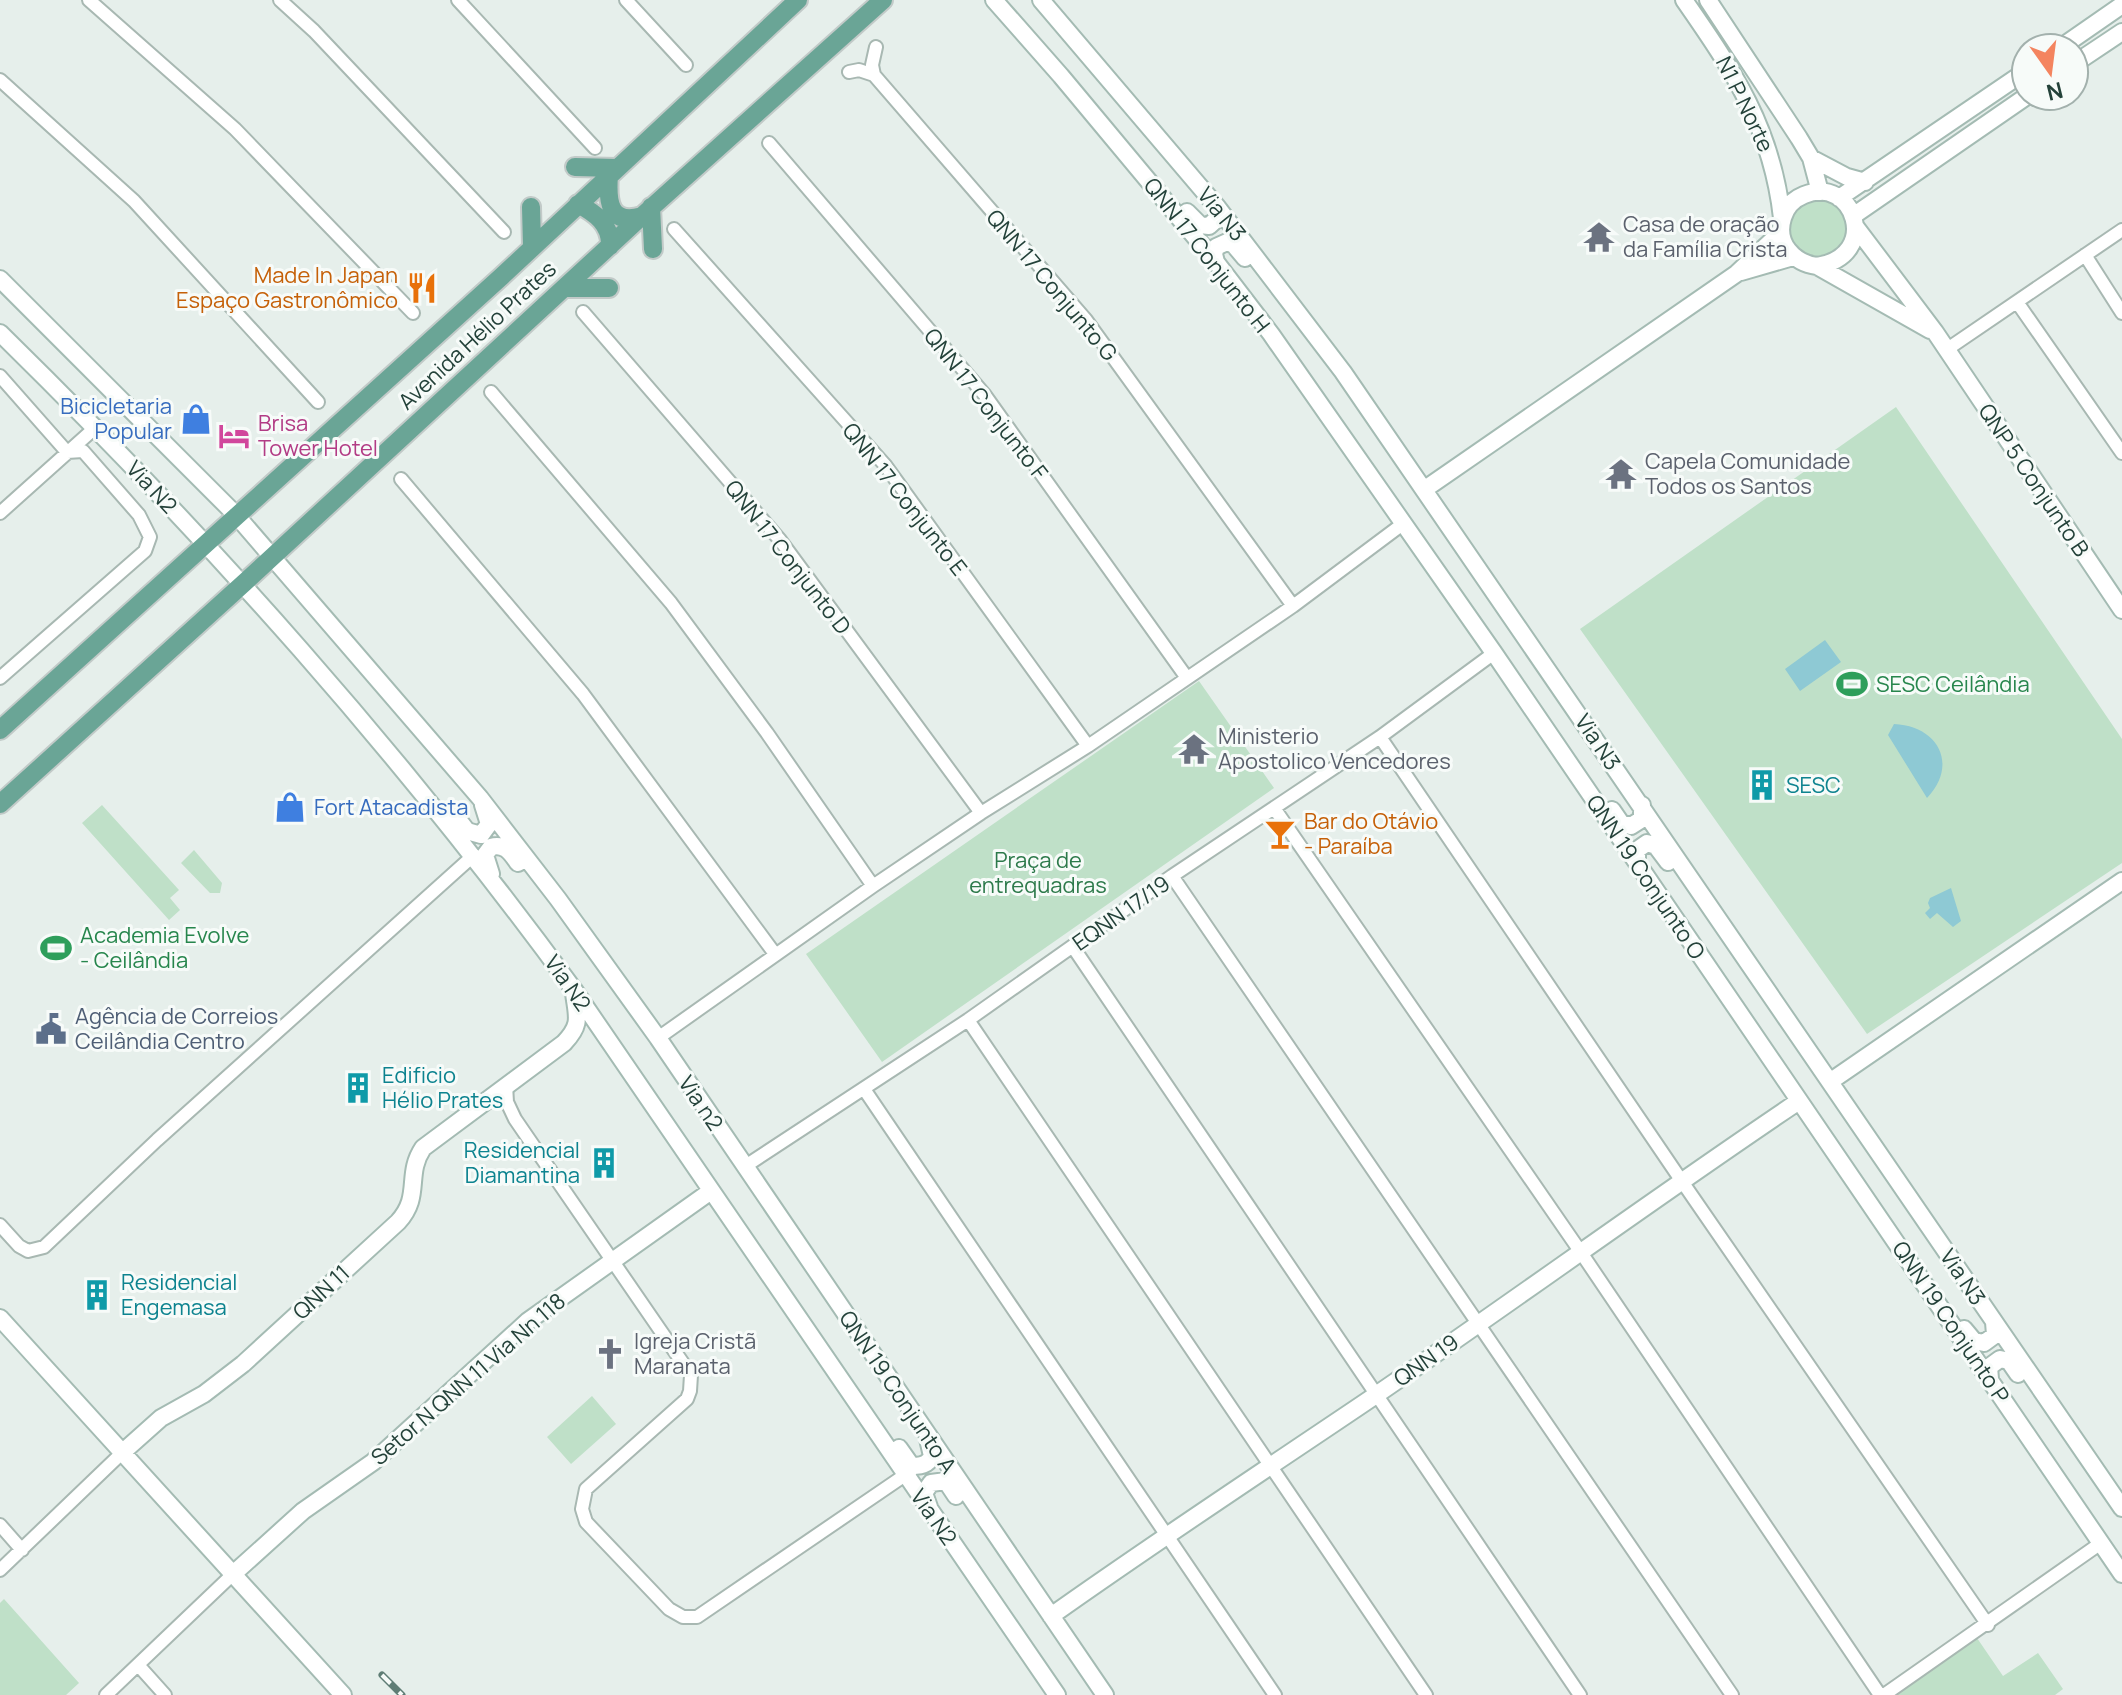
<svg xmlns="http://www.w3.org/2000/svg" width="2122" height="1695" viewBox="0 0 2122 1695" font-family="Manrope,sans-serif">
	<rect width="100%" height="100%" fill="#e6efeb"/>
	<path fill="#bfe0c8" d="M1789 229a29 29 0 1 1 58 0a29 29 0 1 1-58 0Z
		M1896 407 2122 739V863L1867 1034 1580 629Z
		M1199 681 1274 788 882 1062 806 954Z
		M102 805 179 890 170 898 180 910 169 920 82 823Z
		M194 850 222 883 220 893H210L181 863Z
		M592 1396 616 1424 571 1464 547 1437Z
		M4 1599 79 1683 66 1695H0V1603Z
		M1977 1638 2003 1676 2038 1653 2063 1689 2055 1695H1893Z"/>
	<path fill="#8ec9d4" d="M1825 640 1841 662 1800 691 1785 669Z
		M1894 724C1938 726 1959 764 1927 798L1888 735Z
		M1951 888 1961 921 1953 927 1937 913 1930 919 1925 913 1930 908 1928 903 1930 898Z"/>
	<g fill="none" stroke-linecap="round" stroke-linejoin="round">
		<defs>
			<path id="street" d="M89 0 235 129 413 313
				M280 0 314 31 504 232
				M458 0 595 148
				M626 0 686 65
				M876 47 872 65 874 75 1086 320 1293 606
				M849 72 859 70 874 75
				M0 80 134 201 318 402
				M769 143 984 394 1187 678
				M674 229 885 465 1088 746
				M2085 255 2122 313
				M2017 302 2122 453
				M583 312 780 540 981 813
				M1946 350 2122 230
				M0 376 67 452 83 451 139 515 150 537 145 551 0 678
				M491 392 671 603 767 733 873 886
				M401 479 583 694 775 954
				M0 513 96 427
				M1380 737 1681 1180 1988 1625
				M1274 808 1580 1251 1880 1695
				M1172 876 1732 1695
				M1073 947 1580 1695
				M968 1020 1426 1695
				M658 1038 873 886 981 813 1088 746 1293 606 1404 523
				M506 1085 507 1102 515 1119 691 1375 690 1391 687 1399 586 1489 582 1509 586 1522 669 1609 683 1617H697L911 1471
				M864 1089 1275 1695
				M744 1167 968 1020 1172 876 1380 737 1494 653
				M0 1225 19 1246 28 1251 44 1247 157 1140 474 855
				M0 1525 22 1550
				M0 1570 124 1451
				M139 1666 165 1695
				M106 1695 232 1575
				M1884 1695 2101 1543"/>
			<path id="secondary" d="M994 0 1061 76 1216 262 1271 334 1494 653 2122 1574
				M1041 0 1218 208 1343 372 2122 1508
				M1684 0C1734 72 1772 128 1782 218
				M1708 0 1799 138 1811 158 1820 192
				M2060 48 2122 5
				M2074 64 2122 32
				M1811 158 1847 177 1865 182
				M1839 198 2026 71
				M1187 212 1200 225 1209 226 1219 217 1218 208
				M1853 216 2027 96
				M1855 226 1935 332 2122 610
				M1216 262 1214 254 1216 247 1227 242 1234 245 1245 258
				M1817 266C1882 256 1854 174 1804 195 1794 199 1786 207 1783 218 1775 243 1794 263 1817 266L1930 330
				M1741 272 1793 257
				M0 279 236 515 480 798 558 899 658 1038 1105 1695
				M0 333C210 539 400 752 574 990L1057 1695
				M1425 489 1736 274 1781 232
				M1612 810 1621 823 1631 826 1642 819V805
				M457 818 467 831 481 835 489 824 483 805
				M1637 863V850L1647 843 1656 846 1668 862
				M491 874 485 855 491 847C505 843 511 853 518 863
				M1831 1081 2122 881
				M0 1318 343 1695
				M1964 1329 1974 1341 1984 1343 1995 1335 1994 1322
				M1990 1379 1989 1367 2000 1359 2009 1361 2018 1374
				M899 1448 911 1465C920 1467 928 1465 932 1456L928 1439
				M124 1451 161 1418 204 1394 243 1364 398 1222C422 1196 405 1175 423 1148L564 1043C582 1024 577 1017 574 993
				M929 1507 924 1493 931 1483 946 1481 956 1496
				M232 1575 303 1511 373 1462 528 1321 711 1191
				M1051 1616C1158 1540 1268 1468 1376 1395 1518 1298 1656 1197 1799 1101"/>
			<path id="primary" d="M575 167 617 168
				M609 175C607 201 609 226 642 216
				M578 204C595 213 611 224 610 246
				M531 207 532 246
				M651 207 653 249
				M564 288H609
				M0 730 501 277 798 0
				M0 804 244 583 642 216 883 0"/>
		</defs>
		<use href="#street" stroke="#a8b8b2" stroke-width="16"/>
		<use href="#secondary" stroke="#a4bbb3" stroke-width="20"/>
		<use href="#primary" stroke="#c2cac8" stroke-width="22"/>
		<use href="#street" stroke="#fff" stroke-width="12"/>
		<use href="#secondary" stroke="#fff" stroke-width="16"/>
		<use href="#primary" stroke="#6aa596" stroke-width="18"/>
		<defs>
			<path id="rail" d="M382 1675 402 1695"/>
		</defs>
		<use href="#rail" stroke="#5f7d75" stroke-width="7"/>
		<use href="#rail" stroke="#f7fbf9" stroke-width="4" stroke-dasharray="12" stroke-linecap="butt"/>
	</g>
	<defs>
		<symbol id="temple-bare" viewBox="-9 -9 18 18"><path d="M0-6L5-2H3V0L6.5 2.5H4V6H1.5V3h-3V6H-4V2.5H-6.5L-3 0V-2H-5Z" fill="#6b7280" stroke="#f7fbf9" stroke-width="2.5" paint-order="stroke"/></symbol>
		<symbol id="restaurant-bare" viewBox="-9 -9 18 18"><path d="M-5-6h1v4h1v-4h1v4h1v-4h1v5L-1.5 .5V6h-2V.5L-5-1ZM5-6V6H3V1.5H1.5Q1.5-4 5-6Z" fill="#e8710a" stroke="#f7fbf9" stroke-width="2.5" paint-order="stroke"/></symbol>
		<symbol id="shop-bare" viewBox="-9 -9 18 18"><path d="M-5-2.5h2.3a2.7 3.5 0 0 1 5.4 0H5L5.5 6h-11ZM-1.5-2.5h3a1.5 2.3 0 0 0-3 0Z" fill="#3f7fe0" stroke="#f7fbf9" stroke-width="2.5" paint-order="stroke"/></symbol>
		<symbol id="hotel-bare" viewBox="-9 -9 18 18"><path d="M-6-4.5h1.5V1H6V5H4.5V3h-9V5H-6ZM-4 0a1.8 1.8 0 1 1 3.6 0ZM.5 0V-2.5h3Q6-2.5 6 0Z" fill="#d1479c" stroke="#f7fbf9" stroke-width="2.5" paint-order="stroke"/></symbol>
		<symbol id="stadium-bare" viewBox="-9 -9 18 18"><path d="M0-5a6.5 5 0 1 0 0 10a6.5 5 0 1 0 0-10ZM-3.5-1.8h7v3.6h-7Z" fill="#2e9e5b" stroke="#f7fbf9" stroke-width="2.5" paint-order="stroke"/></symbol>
		<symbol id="building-bare" viewBox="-9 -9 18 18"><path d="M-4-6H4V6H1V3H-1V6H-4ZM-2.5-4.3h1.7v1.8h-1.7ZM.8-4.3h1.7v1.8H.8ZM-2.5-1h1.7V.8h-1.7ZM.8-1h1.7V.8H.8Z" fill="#0f9aa8" stroke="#f7fbf9" stroke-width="2.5" paint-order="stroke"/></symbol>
		<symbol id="bar-bare" viewBox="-9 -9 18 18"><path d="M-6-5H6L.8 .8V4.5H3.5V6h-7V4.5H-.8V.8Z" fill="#e8710a" stroke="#f7fbf9" stroke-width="2.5" paint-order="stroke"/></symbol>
		<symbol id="civic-bare" viewBox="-9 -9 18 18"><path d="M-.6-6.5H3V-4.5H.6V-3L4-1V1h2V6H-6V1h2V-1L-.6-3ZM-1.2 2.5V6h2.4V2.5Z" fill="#5c6f8a" stroke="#f7fbf9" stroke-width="2.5" paint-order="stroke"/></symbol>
		<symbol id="church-bare" viewBox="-9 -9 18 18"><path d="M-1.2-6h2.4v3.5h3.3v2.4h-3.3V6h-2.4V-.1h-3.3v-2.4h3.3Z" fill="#6b7280" stroke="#f7fbf9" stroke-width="2.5" paint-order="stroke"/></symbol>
	</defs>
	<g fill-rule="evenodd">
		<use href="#temple-bare" x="1577" y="215" width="44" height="44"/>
		<use href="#restaurant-bare" x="400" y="266" width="44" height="44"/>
		<use href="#shop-bare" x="174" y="397" width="44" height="44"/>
		<use href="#hotel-bare" x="212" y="414" width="44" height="44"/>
		<use href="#temple-bare" x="1599" y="452" width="44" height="44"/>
		<use href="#stadium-bare" x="1830" y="662" width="44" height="44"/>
		<use href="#temple-bare" x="1172" y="727" width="44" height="44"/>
		<use href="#building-bare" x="1740" y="763" width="44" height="44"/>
		<use href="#shop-bare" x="268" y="785" width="44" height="44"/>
		<use href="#bar-bare" x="1258" y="812" width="44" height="44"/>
		<use href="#stadium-bare" x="34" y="926" width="44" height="44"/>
		<use href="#civic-bare" x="29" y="1007" width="44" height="44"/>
		<use href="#building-bare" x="336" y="1066" width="44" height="44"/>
		<use href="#building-bare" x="582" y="1141" width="44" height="44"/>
		<use href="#building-bare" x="75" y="1273" width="44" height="44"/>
		<use href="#church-bare" x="588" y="1332" width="44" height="44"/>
	</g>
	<g text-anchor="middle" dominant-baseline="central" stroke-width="6" stroke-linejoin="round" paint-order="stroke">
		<g font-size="22" fill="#24423a" stroke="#f7fbf9">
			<text transform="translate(1745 104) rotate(64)">N1 P Norte</text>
			<text transform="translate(1222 214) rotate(51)">Via N3</text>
			<text transform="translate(1207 255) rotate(52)">QNN 17 Conjunto H</text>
			<text transform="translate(1052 285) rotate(50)">QNN 17 Conjunto G</text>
			<text transform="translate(477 335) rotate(-43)">Avenida Hélio Prates</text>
			<text transform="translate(986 404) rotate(52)">QNN 17 Conjunto F</text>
			<text transform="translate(2034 480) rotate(56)">QNP 5 Conjunto B</text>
			<text transform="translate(152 487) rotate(47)">Via N2</text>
			<text transform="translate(905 499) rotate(52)">QNN 17 Conjunto E</text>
			<text transform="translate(788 557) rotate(52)">QNN 17 Conjunto D</text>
			<text transform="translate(1598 742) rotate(56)">Via N3</text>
			<text transform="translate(1646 877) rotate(56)">QNN 19 Conjunto O</text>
			<text transform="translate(1121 913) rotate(-35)">EQNN 17/19</text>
			<text transform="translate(568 983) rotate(55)">Via N2</text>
			<text transform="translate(701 1103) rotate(56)">Via n2</text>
			<text transform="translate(1963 1277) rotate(56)">Via N3</text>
			<text transform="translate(321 1292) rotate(-43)">QNN 11</text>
			<text transform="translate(1951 1322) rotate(56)">QNN 19 Conjunto P</text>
			<text transform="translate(1426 1360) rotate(-35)">QNN 19</text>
			<text transform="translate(468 1379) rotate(-41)">Setor N QNN 11 Via Nn 118</text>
			<text transform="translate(898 1392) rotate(56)">QNN 19 Conjunto A</text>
			<text transform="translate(934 1517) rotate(55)">Via N2</text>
		</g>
		<g font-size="22" fill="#5b616d" stroke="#f7fbf9" text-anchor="start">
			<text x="1623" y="224">Casa de oração<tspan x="1623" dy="25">da Família Crista</tspan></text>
			<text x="1645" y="461">Capela Comunidade<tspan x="1645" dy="25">Todos os Santos</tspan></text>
			<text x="1218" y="736">Ministerio<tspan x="1218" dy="25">Apostolico Vencedores</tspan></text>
			<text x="634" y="1341">Igreja Cristã<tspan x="634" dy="25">Maranata</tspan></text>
		</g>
		<g font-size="22" fill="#c56008" stroke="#f7fbf9" text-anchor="end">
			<text x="398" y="275">Made In Japan<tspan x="398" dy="25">Espaço Gastronômico</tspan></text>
			<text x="1304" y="821" text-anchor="start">Bar do Otávio<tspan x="1304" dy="25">- Paraíba</tspan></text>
		</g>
		<g font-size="22" fill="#366cbe" stroke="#f7fbf9" text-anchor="end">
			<text x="172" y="406">Bicicletaria<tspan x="172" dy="25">Popular</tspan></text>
			<text x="314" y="807" text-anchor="start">Fort Atacadista</text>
		</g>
		<g font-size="22" fill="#b23c85" stroke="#f7fbf9" text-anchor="start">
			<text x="258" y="423">Brisa<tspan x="258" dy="25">Tower Hotel</tspan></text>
		</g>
		<g font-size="22" fill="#27864d" stroke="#f7fbf9" text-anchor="start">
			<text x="1876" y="684">SESC Ceilândia</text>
			<text x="80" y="935">Academia Evolve<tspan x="80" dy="25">- Ceilândia</tspan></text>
		</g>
		<g font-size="22" fill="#0d838f" stroke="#f7fbf9" text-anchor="start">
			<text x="1786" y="785">SESC</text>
			<text x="382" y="1075">Edificio<tspan x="382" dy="25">Hélio Prates</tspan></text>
			<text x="580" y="1150" text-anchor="end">Residencial<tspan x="580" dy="25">Diamantina</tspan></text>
			<text x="121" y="1282">Residencial<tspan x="121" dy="25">Engemasa</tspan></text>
		</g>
		<g font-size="22" fill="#2d7a4b" stroke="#f7fbf9">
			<text x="1038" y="860">Praça de<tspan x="1038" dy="25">entrequadras</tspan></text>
		</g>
		<g font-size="22" fill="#4e5e75" stroke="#f7fbf9" text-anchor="start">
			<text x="75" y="1016">Agência de Correios<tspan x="75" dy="25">Ceilândia Centro</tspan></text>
		</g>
	</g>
	<g transform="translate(2050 72) rotate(166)"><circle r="38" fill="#f7fbf9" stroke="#a3b1ad" stroke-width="2"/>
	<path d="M0-6L14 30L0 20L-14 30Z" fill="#f4845f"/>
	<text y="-12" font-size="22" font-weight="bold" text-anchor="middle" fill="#24423a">N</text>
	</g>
</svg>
